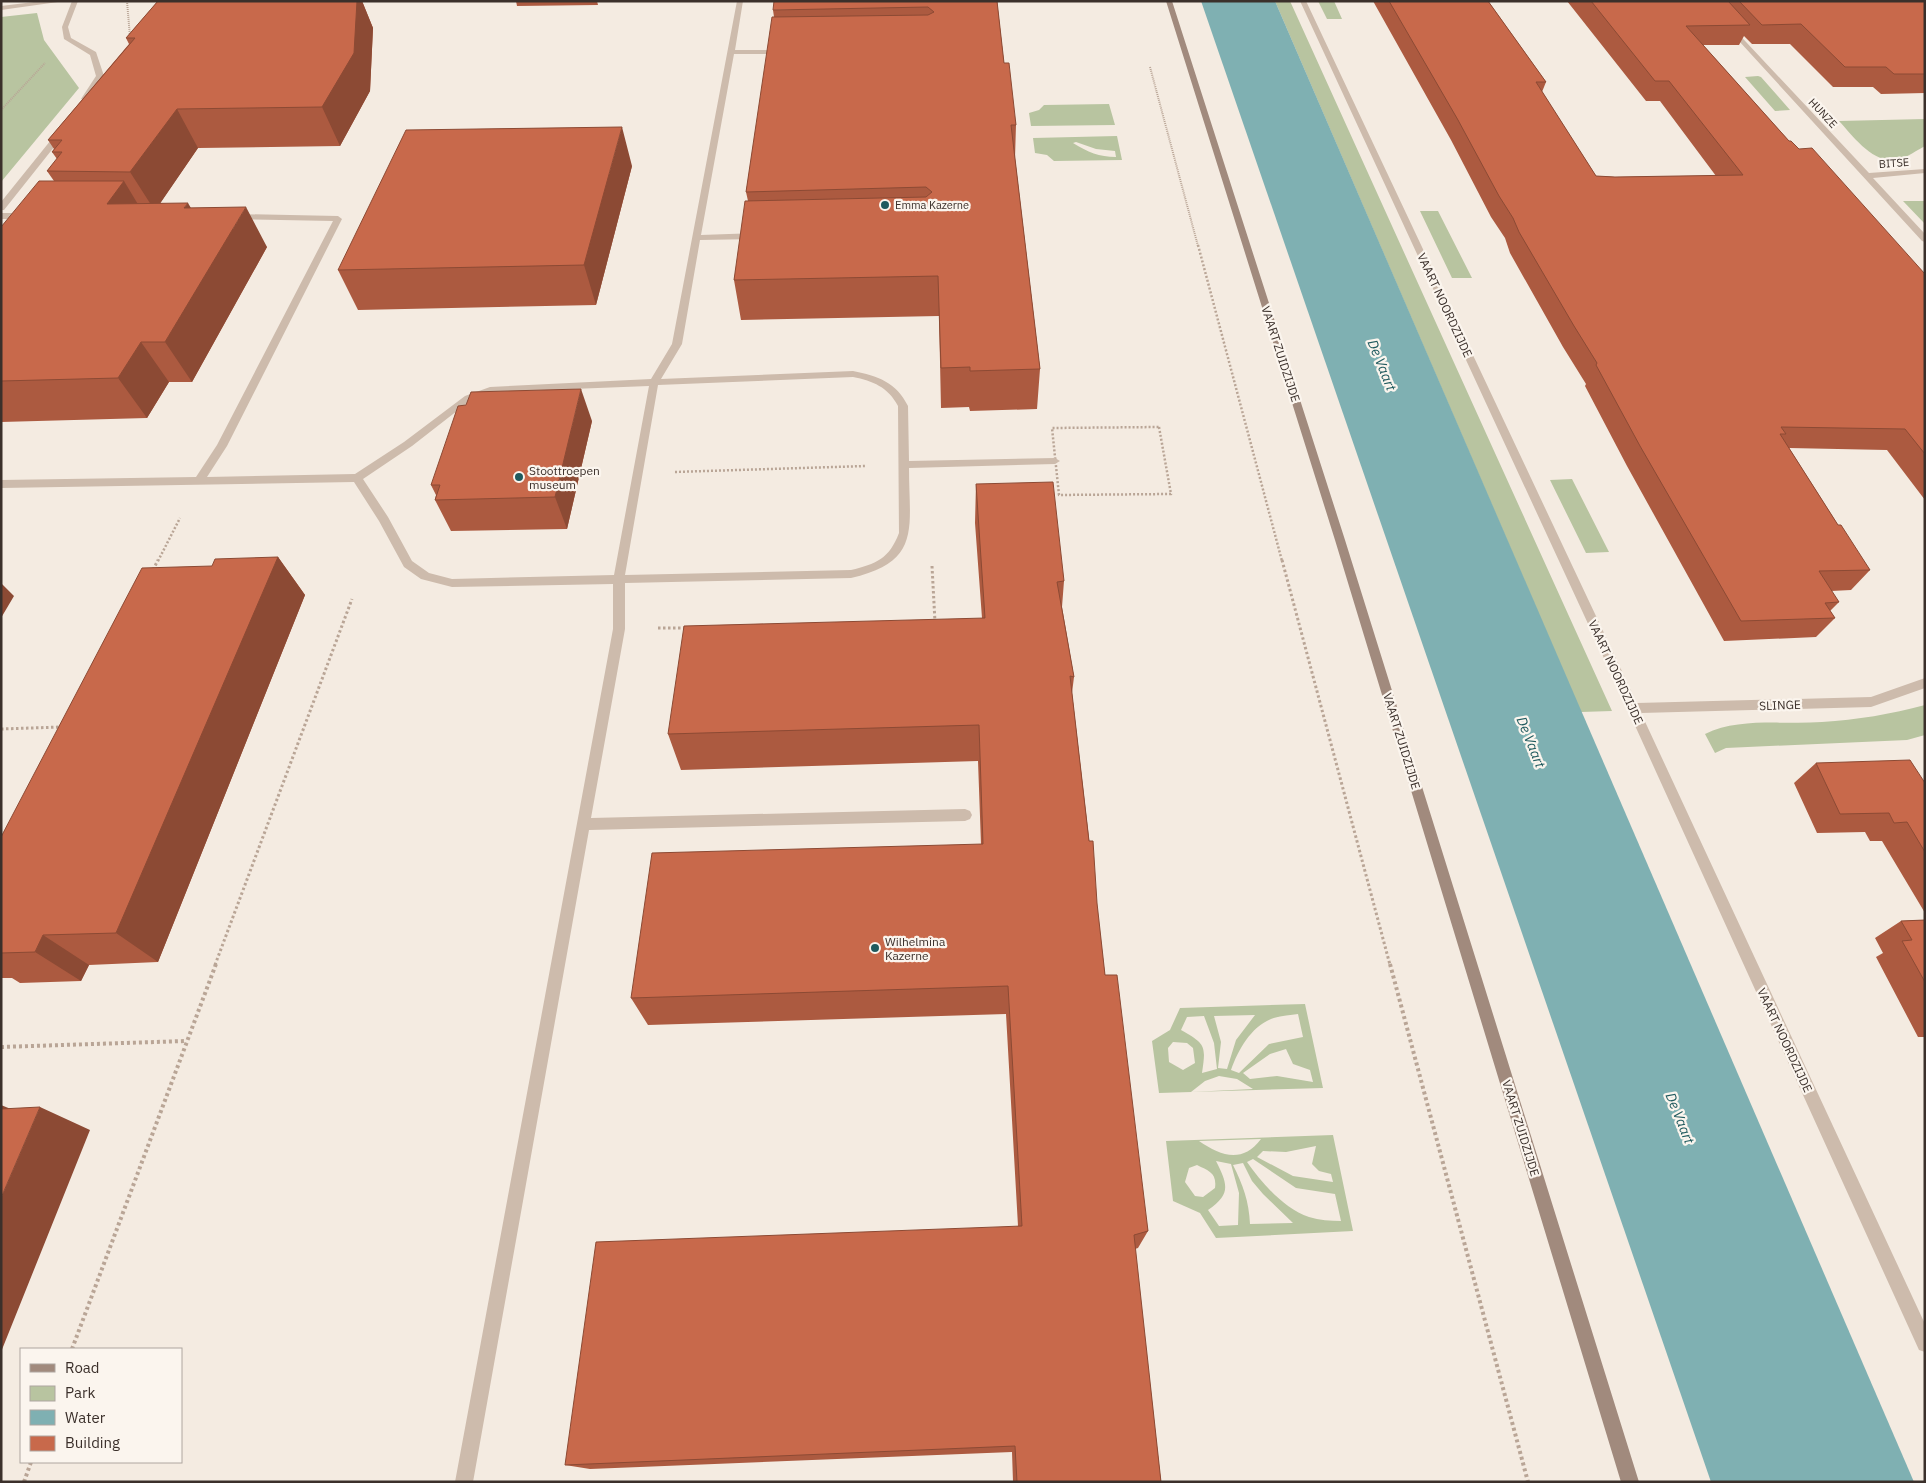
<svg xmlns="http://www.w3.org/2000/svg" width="1926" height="1483" viewBox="0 0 1926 1483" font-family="'IBM Plex Sans',sans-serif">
	<rect width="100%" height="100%" fill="#f4ebe1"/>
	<path fill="#b8c4a0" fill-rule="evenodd" d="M1275 1H1290L1612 711 1581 712Z
		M1318 1H1334L1342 19H1327Z
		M37 13 44 40 79 88 1 182V17Z
		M1758 76 1761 77 1790 110 1775 111 1745 77Z
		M1109 104 1115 125 1031 126 1029 113 1039 110 1044 105Z
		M1925 119V146C1917 150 1908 157 1900 159 1874 166 1854 137 1839 121Z
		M1117 136 1122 160 1054 161 1047 155 1035 153 1033 138ZM1076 142 1096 149 1115 151 1116 157C1099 157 1088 152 1073 143Z
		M1903 201H1925V224Z
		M1420 211H1438L1472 278H1452Z
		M1572 479 1609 552 1586 553 1550 480Z
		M1925 705V735L1907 740 1726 748 1715 753 1705 734C1740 717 1784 725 1822 722 1857 720 1891 714 1925 705Z
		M1305 1004 1323 1088 1159 1093 1152 1041 1170 1030 1180 1008ZM1298 1014 1303 1037 1269 1044 1239 1073 1231 1070C1238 1050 1251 1027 1271 1019 1279 1016 1290 1015 1298 1014ZM1255 1015 1236 1040 1227 1069 1218 1068 1221 1042 1214 1016ZM1204 1016 1214 1043 1217 1069 1202 1073C1206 1046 1206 1044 1181 1030L1187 1017ZM1173 1042 1187 1043 1193 1048 1195 1063 1183 1070 1169 1062 1168 1048ZM1286 1049 1293 1064 1310 1070 1313 1082 1277 1076 1250 1079 1243 1073 1270 1054ZM1219 1076 1237 1079 1253 1089 1191 1092 1205 1081Z
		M1333 1135 1353 1231 1216 1238 1200 1213 1173 1201 1166 1141ZM1261 1139C1242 1164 1221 1156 1199 1141ZM1316 1146 1312 1164 1319 1171 1331 1174 1333 1182 1293 1176 1257 1157 1263 1151 1286 1152ZM1253 1159 1296 1188 1335 1194 1341 1221C1331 1221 1319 1220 1309 1217 1284 1209 1262 1183 1247 1162ZM1216 1161 1231 1164 1239 1193 1238 1225 1219 1226 1208 1210C1231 1194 1228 1185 1216 1161ZM1243 1163 1252 1181 1263 1194 1293 1223 1250 1224C1249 1201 1243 1185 1233 1165ZM1197 1165C1209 1171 1217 1173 1215 1188L1203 1197 1195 1196 1185 1182 1189 1168Z"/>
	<path fill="#7fb0b2" d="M1201 1H1275L1914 1482H1711Z"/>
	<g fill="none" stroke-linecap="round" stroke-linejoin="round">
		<path stroke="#b9a596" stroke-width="2" stroke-dasharray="1 1" stroke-linecap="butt" d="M127 1 130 37
			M1150 67 1198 246
			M1 110 45 63"/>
		<path stroke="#b9a596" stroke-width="2.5" stroke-dasharray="2 2" stroke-linecap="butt" d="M1198 245 1282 561
			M1159 427 1171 494 1059 495 1052 428Z
			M675 472 866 466
			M158 561 180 518"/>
		<path stroke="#b9a596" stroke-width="3" stroke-dasharray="2.5 2.5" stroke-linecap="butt" d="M1282 560 1390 965
			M932 566 935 622
			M153 570 158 560
			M658 628H687
			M1 729 61 727
			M215 965 352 599"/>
		<path stroke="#b9a596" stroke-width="4" stroke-dasharray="3 3" stroke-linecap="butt" d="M1390 964 1528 1482
			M1 1047 186 1041
			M72 1349 216 964
			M24 1482 31 1462"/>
		<path fill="#cdbbac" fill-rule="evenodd" d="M42 1H65L1 10V6Z
			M72 1H78L68 27 71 38 96 52 104 76 88 101H85L81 99 96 76 90 55 64 39 62 27Z
			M737 1H743L735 50H784L788 52 784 54H734L701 235 757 233 761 236 757 239 700 240 682 344 661 379 853 371C878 376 896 382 908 406L909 461 1055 458 1060 461 1055 464 909 468C909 528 922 562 851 578L625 583V629L591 818 965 809 970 811 972 815 970 819 965 821 589 830 473 1482H455L613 629V584L452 587 421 579 404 567 379 521 354 482 1 488V480L196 477 217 445 333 221 232 219 231 217 235 214 338 216 342 219 227 446 207 477 355 474 404 442 465 396 490 387 651 379 672 344ZM853 377C873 381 888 387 898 406L899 533C889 559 876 564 851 570L625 575 658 385ZM649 386 614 575 452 579 429 573 412 561 388 517 363 479 412 446 471 400 494 392Z
			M59 130 66 132 4 210H1V202Z
			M1 213H25L29 216 25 219H1Z"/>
		<path fill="#cdbbac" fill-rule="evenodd" d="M1300 1H1306L1637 703 1871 697 1925 678V688L1871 707 1641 713 1925 1324V1352L1919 1350 1627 708Z
			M1728 27H1732L1869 173 1925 169V173L1873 178 1925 234V242L1922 241 1728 29Z"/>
		<path fill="#a18a7d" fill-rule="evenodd" d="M1166 1H1172L1345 540 1639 1482H1621L1335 540Z"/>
	</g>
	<path fill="#ac5a40" d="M158 1H362L373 28 370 91 340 146 198 148 160 203 191 208 267 247 192 382H169L147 418 1 422V227L54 181 47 171 57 159 52 152 54 149 48 140 129 44 126 38Z
		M516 1H597L598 5 517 6Z
		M997 1 1004 63 1016 125 1015 158 1040 369 1037 409 970 411 969 407 941 408 939 316 741 320 734 280 748 201 746 192 774 17 773 10Z
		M1373 1H1488L1546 82 1542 92 1596 176 1615 177 1716 176 1660 101H1646L1567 1H1925V93L1881 94 1873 87H1833L1790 44H1752L1744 36 1739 45H1703L1789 141 1799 149 1925 274V500L1887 450 1789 448 1838 525 1870 570 1851 590 1831 591 1839 602 1830 611 1835 618 1816 637 1724 641 1627 466 1585 386 1586 384 1563 347 1510 253 1505 238 1491 217 1451 140Z
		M632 166 596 305 358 310 338 270Z
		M592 421 567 529 451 531 435 500 436 495 431 485Z
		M976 484 1064 581 1062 607 1074 677 1072 693 1105 975 1148 1231 1138 1248 1135 1249 1161 1482H1013L1012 1452 590 1469 565 1465 1018 1226 1006 1014 648 1025 631 998 981 844 978 761 681 770 668 734 982 618 975 523Z
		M278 557 305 595 158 962 89 965 81 981 20 983 12 978H1V837L212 566Z
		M1816 763 1925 783V913L1882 841H1870L1865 832 1817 833 1794 783Z
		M1925 920V1037H1918L1876 957 1883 953 1875 938 1901 921Z"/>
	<path fill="#8c4a34" d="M357 1H362L373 28 370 91 340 146 322 107Z
		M177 109 198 148 155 211 130 172Z
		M622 127 632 166 596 305 584 265Z
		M124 181 148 221 107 204Z
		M188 203 211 242 184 208Z
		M246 207 267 247 192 382 165 342Z
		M141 342 169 382 147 418 118 378Z
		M581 389 592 421 567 529 555 497Z
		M278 557 305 595 158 962 116 933Z
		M1 583 14 596 1 618Z
		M43 935 89 965 81 981 35 952Z
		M1 1105 23 1114 1 1127Z
		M40 1107 90 1130 1 1352V1198Z"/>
	<path fill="#c8694b" stroke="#8c4a34" d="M158 1H357L354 53 322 107 177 109 130 172 47 171 62 152H52L62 140H48L135 38H126Z
		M774 1H997L1004 63H1009L1016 125H1011L1040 369 970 371V367L941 368 938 276 734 280 745 201 926 197 932 192 926 187 746 192 772 17 928 15 934 12 928 7 773 10Z
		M1389 1H1488L1546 82H1536L1596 176 1615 177 1743 175 1669 81H1655L1591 1H1728L1750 25 1686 26 1789 141H1791L1799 149 1812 148 1925 274V454L1905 429 1781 427 1786 434H1780L1838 525H1841L1870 570 1819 571 1839 602 1825 603 1835 618 1741 621 1640 446 1596 365 1597 363 1574 326 1519 232 1513 218 1499 196 1458 120Z
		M1739 1H1925V74H1894L1886 67H1845L1801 24 1762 25Z
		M622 127 584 265 338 270 406 130Z
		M39 181H124L107 204 188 203 184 208 246 207 165 342H141L118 378 1 381V227Z
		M581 389 555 497 435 500 440 485H431L458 406 466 405 471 392Z
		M1053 482 1064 581 1057 582 1074 677 1070 676 1089 841H1093L1097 903 1105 975H1117L1148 1231 1134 1235 1161 1482H1017L1015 1446 565 1465 596 1242 1022 1226 1008 986 631 998 652 853 983 844 979 725 668 734 684 626 985 618 976 484Z
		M278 557 116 933 43 935 35 952 1 953V837L142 568 212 566 215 559Z
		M1910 760 1925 783V852L1907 822 1894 823 1889 813 1840 814 1816 763Z
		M1925 920V982L1902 941 1912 940 1901 921Z
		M40 1107 1 1198V1109Z"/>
	<g fill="#1f5a5e" stroke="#fbf5ee" stroke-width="2">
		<circle cx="885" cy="205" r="5"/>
		<circle cx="519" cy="477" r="5"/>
		<circle cx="875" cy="948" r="5"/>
	</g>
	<g text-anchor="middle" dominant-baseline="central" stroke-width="4.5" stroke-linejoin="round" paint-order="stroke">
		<g font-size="11" fill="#3b302b" stroke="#fbf5ee">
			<text transform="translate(1823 113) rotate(47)">HUNZE</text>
			<text transform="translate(1894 163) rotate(-4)">BITSE</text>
		</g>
		<g font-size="11" fill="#3b302b" stroke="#fbf5ee" text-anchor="start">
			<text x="895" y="205">Emma Kazerne</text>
		</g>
		<g font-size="12" fill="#3b302b" stroke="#fbf5ee">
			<text transform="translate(1445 305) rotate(65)">VAART NOORDZIJDE</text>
			<text transform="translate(1281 354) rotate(72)">VAART ZUIDZIJDE</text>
			<text transform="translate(1616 672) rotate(65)">VAART NOORDZIJDE</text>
			<text transform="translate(1780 705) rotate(-2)">SLINGE</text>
			<text transform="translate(1402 741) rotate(73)">VAART ZUIDZIJDE</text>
			<text transform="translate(1785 1040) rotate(65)">VAART NOORDZIJDE</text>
			<text transform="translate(1521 1128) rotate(73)">VAART ZUIDZIJDE</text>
		</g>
		<g font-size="12" fill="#3b302b" stroke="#fbf5ee" text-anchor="start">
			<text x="529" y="470">Stoottroepen<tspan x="529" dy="14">museum</tspan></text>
			<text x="885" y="941">Wilhelmina<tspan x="885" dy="14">Kazerne</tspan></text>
		</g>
		<g font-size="14" font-style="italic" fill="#1f5a5e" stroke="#fbf5ee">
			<text transform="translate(1382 365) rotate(68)">De Vaart</text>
			<text transform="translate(1531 742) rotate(68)">De Vaart</text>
			<text transform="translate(1680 1118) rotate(68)">De Vaart</text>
		</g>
	</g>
	<rect width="1926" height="1483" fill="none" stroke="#3b302b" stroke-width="5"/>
	<rect x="20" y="1348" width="162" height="115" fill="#fbf5ee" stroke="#aea6a0"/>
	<rect x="30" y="1364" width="25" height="8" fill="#a18a7d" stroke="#aea6a0"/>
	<text x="65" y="1373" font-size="15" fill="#3b302b">Road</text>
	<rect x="30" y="1386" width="25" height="15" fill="#b8c4a0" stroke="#aea6a0"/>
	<text x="65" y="1398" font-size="15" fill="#3b302b">Park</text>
	<rect x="30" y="1410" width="25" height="15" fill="#7fb0b2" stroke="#aea6a0"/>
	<text x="65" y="1423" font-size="15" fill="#3b302b">Water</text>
	<rect x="30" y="1436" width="25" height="15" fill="#c8694b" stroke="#aea6a0"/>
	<text x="65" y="1448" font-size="15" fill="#3b302b">Building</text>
</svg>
